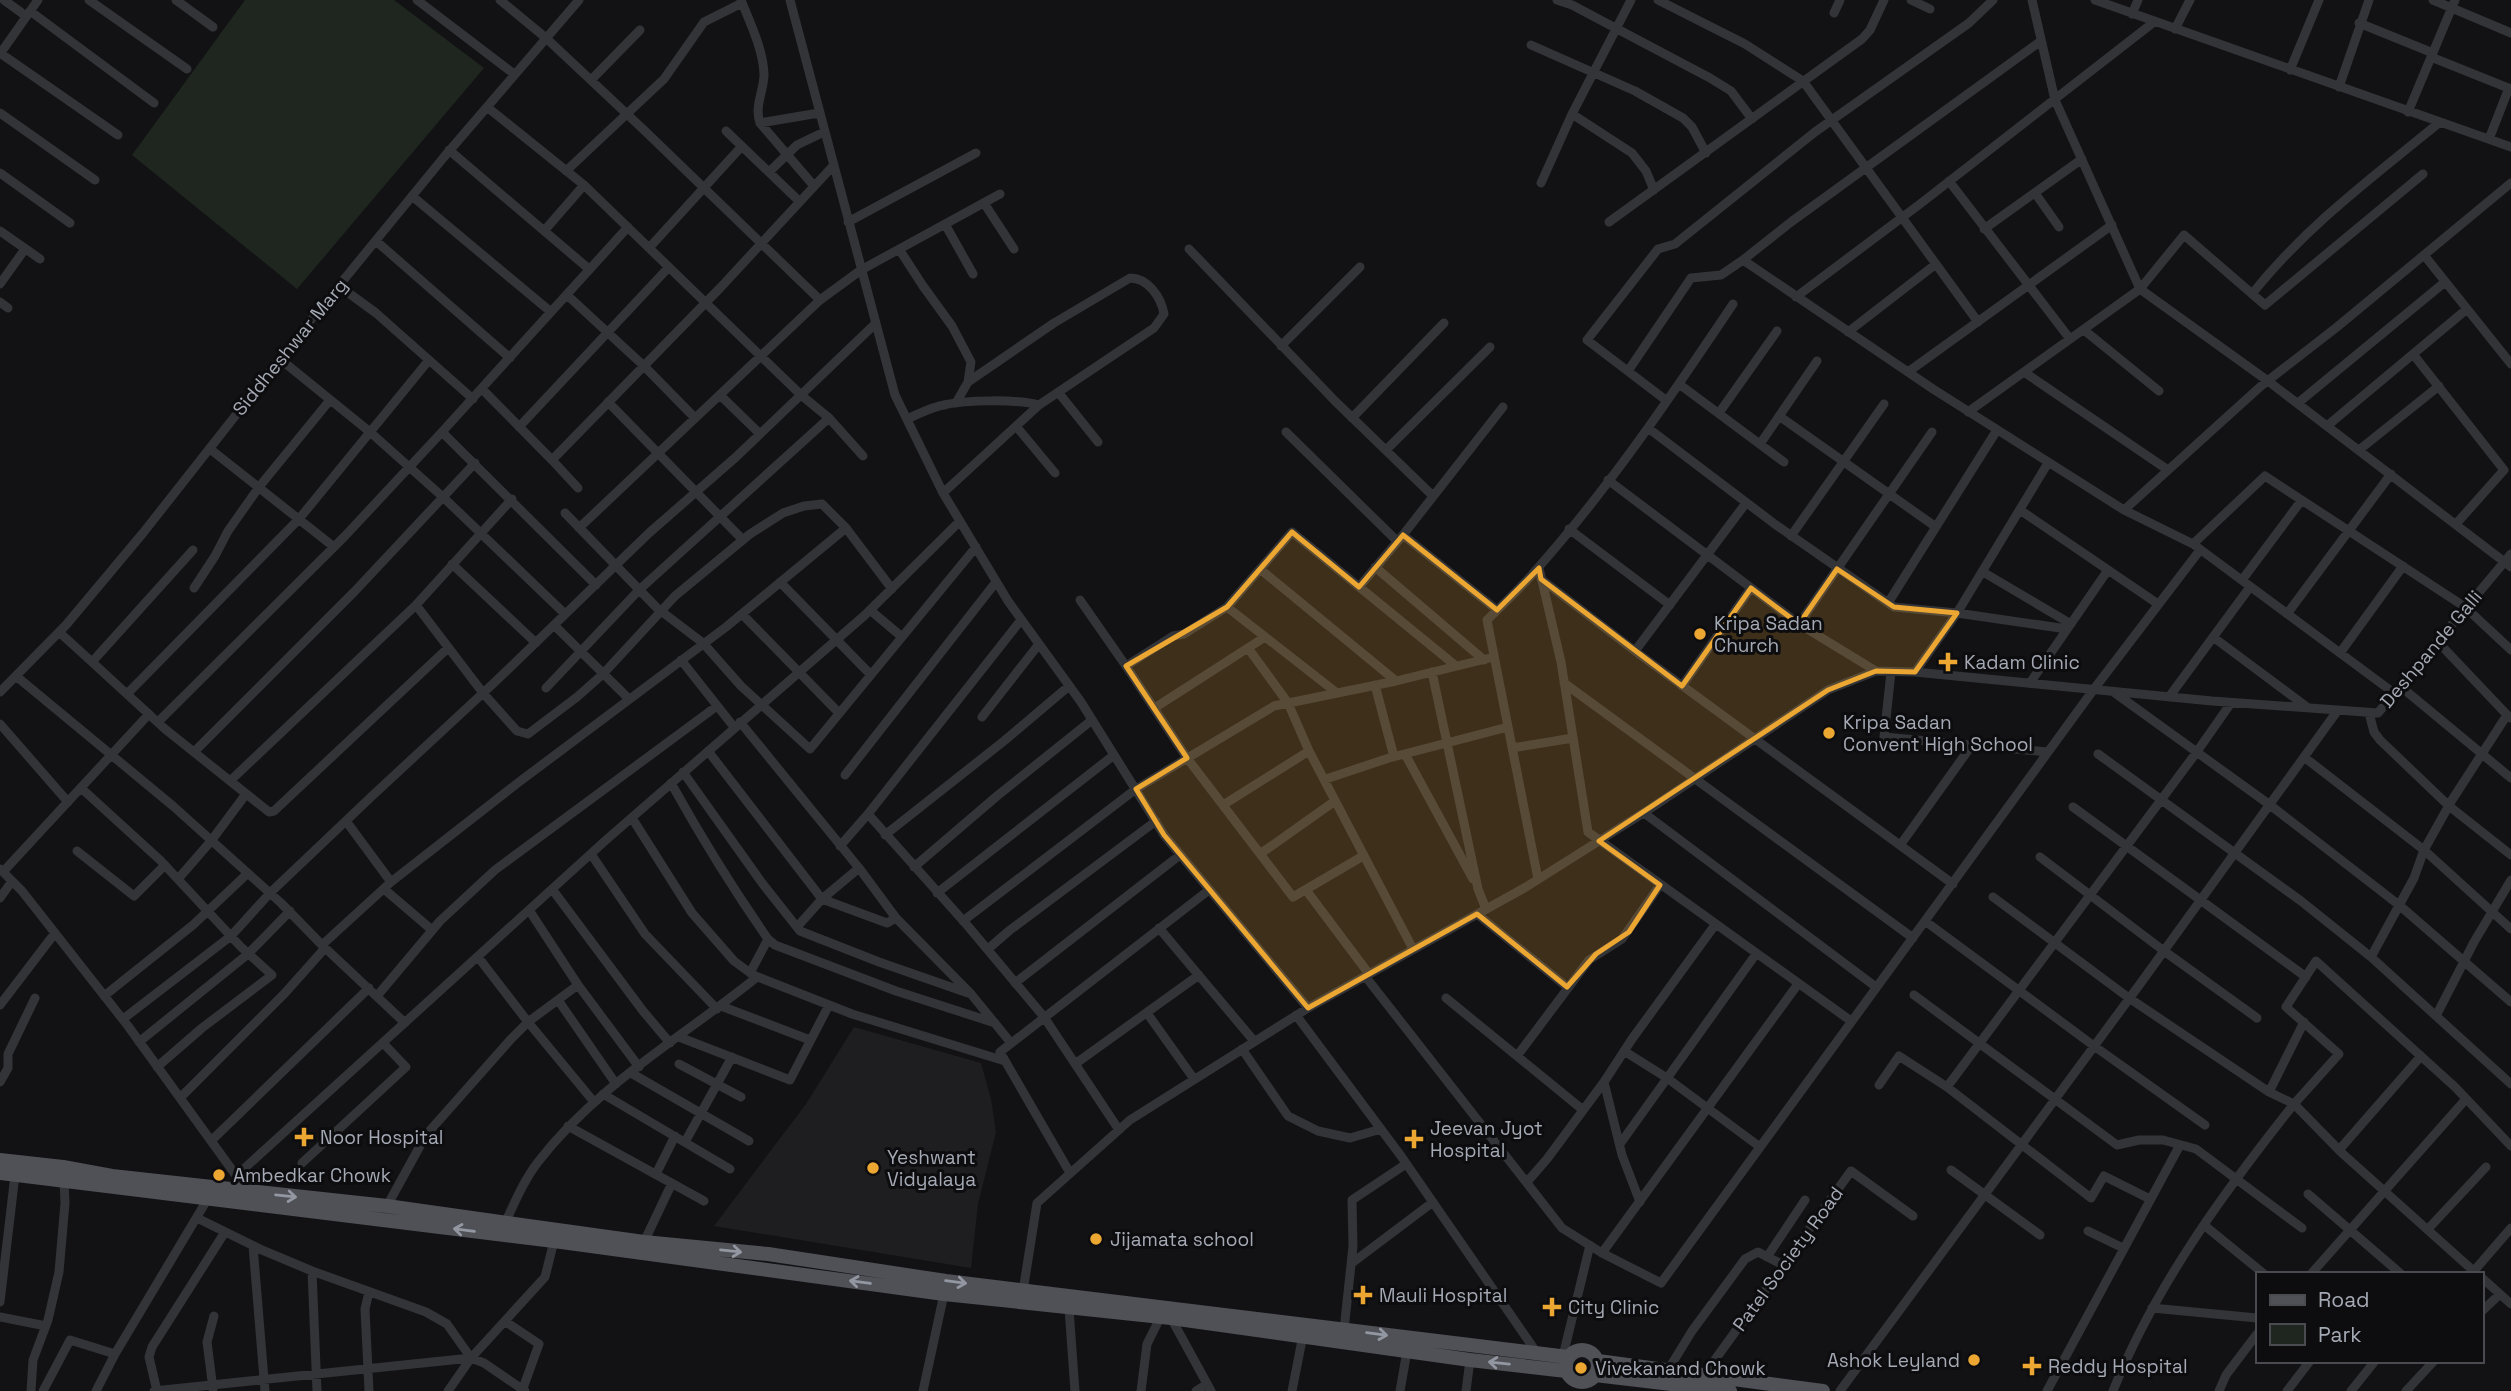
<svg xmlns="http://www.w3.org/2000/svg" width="2511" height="1391" viewBox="0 0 2511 1391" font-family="'Space Grotesk',sans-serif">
	<rect width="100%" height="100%" fill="#121214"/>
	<path fill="#1e1e21" d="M854 1027 981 1063 991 1099 996 1132 978 1204 971 1268 714 1226 806 1104Z"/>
	<path fill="#1e261f" d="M245 0H394L484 68 297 289 132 155Z"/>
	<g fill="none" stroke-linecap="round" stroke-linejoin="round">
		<path stroke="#333438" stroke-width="9" d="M4 0 26 16
			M89 0 187 69
			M176 0 213 27
			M417 0 514 74
			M500 0 546 38 645 131 820 300 579 528
			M741 0C750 23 763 49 764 74 764 91 754 106 760 123L814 186
			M790 0 895 395 943 493 1008 601 1081 702 1164 835 1308 1008
			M1557 0 1572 5 1710 78 1731 91 1752 119
			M1658 0 1745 44 1803 81 1978 322
			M1911 0 1930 9
			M2032 0 2055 100 2140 289 2268 381 2511 567
			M2095 0 2511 147
			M2433 0 2511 33
			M30 11 154 103
			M1834 13 1840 0
			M2132 14 2138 0
			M2359 23 2433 53
			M2175 29 2190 0
			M2041 41 1791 222 1743 260 1933 389 2124 510 2261 386 2337 327 2511 183
			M1531 45 1635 91 1683 118 1692 127 1706 153
			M0 53 118 135
			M0 54 38 0
			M2431 57 2511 89
			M2290 70 2319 0
			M591 80 640 30
			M2339 87 2369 0
			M487 107 584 185 801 395 829 418 863 456
			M2408 112 2455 0
			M0 113 95 180
			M1572 114 1632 153 1646 171 1654 190
			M760 123 819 113
			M726 131 800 202
			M2489 139 2509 88
			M449 150 589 269
			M566 171 664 79 704 22 742 3
			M769 172 797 145 824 132
			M0 173 70 223
			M1949 181 2070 339
			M1541 183 1572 114 1631 0
			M2035 193 2059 227
			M412 196 551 312
			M984 203 1014 249
			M848 222 976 153
			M1609 222 1862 39 1870 30 1884 0
			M945 224 973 274
			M1984 229 2082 159
			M0 231 40 259
			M544 231 584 185
			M376 241 510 358
			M649 248 742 146
			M899 249 923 286 952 326 971 362 968 382 956 403
			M1189 249 1335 401 1433 496
			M2424 255 2511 364
			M0 284 25 249
			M339 286 376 313 473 399
			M2252 294C2305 227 2374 176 2440 122
			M567 295 644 366 695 418
			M1796 297 1920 204 2154 22
			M820 300 861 270 1000 194
			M0 302 8 308
			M2084 330 2159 391
			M1848 332 1936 264
			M1281 346 1360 267
			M2413 354 2504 470 2456 524
			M280 359 370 432 444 498 565 614
			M1628 371 1691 278 1721 275 1743 260
			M1908 372 2112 225
			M2024 372 2168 470
			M1679 384 1784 462
			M482 389 552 460 721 287 833 166
			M1058 392 1098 442
			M720 395 760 434
			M1667 401 1587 340 1658 249 1675 244 1815 132 1969 23 1993 0
			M608 402 743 540
			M2298 403 2445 282
			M1968 412 2140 289 2184 235 2265 305 2423 174
			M1719 413 1777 331
			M1779 416 1936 527
			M1352 418 1444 323
			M907 419C919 414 931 407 944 405 965 400 1018 399 1039 405
			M1016 426 1055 473
			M2327 426 2467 309
			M519 427 669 267
			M1648 428 1776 525 1894 607 1957 613 2067 629
			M442 432 596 585
			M1286 432 1397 541
			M1760 444 1817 361
			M210 449 334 547
			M1386 450 1490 347
			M2359 450 2439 386
			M552 460 578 488
			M1608 480 1799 624 1876 671
			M943 493 1039 405 1154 328 1164 314C1161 297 1148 278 1130 278L1054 323 968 382
			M2020 510 2158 604
			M2124 510 2193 544 2394 693
			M565 513 657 608 703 643 741 686 810 749 976 547
			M1569 529 1670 605
			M1403 535 1497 610
			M1791 536 1884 404
			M2193 544 2265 476 2465 607 2511 650
			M193 550 92 662 165 729 269 812 274 811 448 648
			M452 564 536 643
			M1375 567 1484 660
			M1539 568 1561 662 1588 832 1851 1021
			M1260 569 1396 681
			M1983 572 2071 624
			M1541 579 1639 654 1953 884
			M2242 580 2301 501
			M780 582 871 675
			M1359 587 1403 535 1503 407
			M194 588 215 556 228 531 259 487 330 400
			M1080 600 1126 666
			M1888 603 1997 430
			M416 605 483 693 517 731 528 734 577 697 603 674 675 596 750 534 783 513 804 506 822 504 846 528
			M1227 607 1292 532 1456 666
			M870 610 902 637
			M742 614 839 713
			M2287 614 2391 474
			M1799 624 1932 432
			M554 625 629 699
			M59 632 92 662
			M2213 637 2307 707
			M2437 641 2510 718
			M1248 648 1288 703 1309 751 1413 949
			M1635 651 1746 503
			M2340 653 2403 566
			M681 660 734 727
			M1432 672 1478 889 1486 909
			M1891 672 1884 737 2048 752
			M1915 672 1957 613 2048 463
			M16 676 173 806 281 903 322 945 405 1023
			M1564 683 1913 938
			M2030 683 2108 570
			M1375 685 1394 757
			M1682 686 1751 588
			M2400 686 2511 778
			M546 688 639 590 829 418
			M0 692 66 625 143 533 310 321 444 157 579 0
			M1337 693 1227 607 1184 634 1173 636 1126 666 1187 758 1293 897 1363 856
			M2115 693 2270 805 2399 905 2511 1002
			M127 694 299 519 429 360
			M2169 697 2250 587
			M1156 707 1265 637
			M2369 713 2374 732 2380 740 2449 806 2511 855
			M982 717 1039 644
			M158 722 345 536 442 432 628 227
			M740 722 859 868 896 918 971 994 1011 1043
			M0 724 68 802
			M1512 748 1573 738
			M708 751 822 899 887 923 896 918
			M194 752 355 591 475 463
			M1405 754 1473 879
			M2098 754 2301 901 2371 957 2511 1084
			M2304 757 2424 850 2511 929
			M683 772 762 883 800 931 879 962 968 993
			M845 775 996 582
			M1326 779 1389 758 1508 727
			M230 781 416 605 512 499
			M671 783C701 837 733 889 768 939L775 945 896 991 995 1023
			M81 788 160 860 241 947 272 975 202 1028 157 1067
			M1223 805 1309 751
			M2073 807 2306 977
			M1644 813 1876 987
			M868 814 967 925 1044 1017 1119 1130
			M632 818 692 913 734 961 753 975 852 1014 1005 1061
			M346 821 391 882
			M885 835 1004 741 1069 686
			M1901 844 1972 745
			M840 846 868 814 1021 620
			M77 851 134 896 165 865
			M591 854 645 934 717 1009
			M1260 854 1335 801
			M2040 857 2164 951 2257 1018
			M914 867 997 796 1092 720
			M0 869 22 891 128 1026 248 1192
			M3 872 149 714
			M178 879 211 841 246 794
			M1538 879 1487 620C1504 603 1521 588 1536 570 1609 488 1672 395 1733 304
			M384 889 432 930
			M552 889 643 1011 670 1043
			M1306 890 1369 974
			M937 893 1114 755
			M1993 897 2129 998 2269 1092 2294 1104C2224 1192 2155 1286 2113 1391
			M0 898 12 881
			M529 910 578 985 639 1067
			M1477 914 1567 987
			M963 921 1136 789 1274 706 1396 681 1494 657
			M1925 921 2094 1046 2205 1125
			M797 927 822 899 859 868
			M1159 928 1254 1041
			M322 945 391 882 519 782 726 627 846 528 892 589
			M988 949 1010 930 1156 821
			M478 957 528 1022 594 1102
			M2371 957 2414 878 2424 850 2452 800 2507 715
			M750 973 768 939
			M1365 976 1562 1228 1602 1253
			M1015 983 1180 855
			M1798 984 1602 1253 1661 1283 2094 689 2200 550
			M1914 995 2117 1145 2139 1140H2163L2196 1149 2302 1228
			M104 996 193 925 248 873
			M377 996 440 921 495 870 717 706
			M1446 998 1583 1110
			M558 1000 616 1084
			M0 1005 55 933
			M721 1006 810 1040
			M1147 1013 1194 1079
			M1296 1015 1401 1156 1537 1353
			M2436 1016 2474 942 2511 880
			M123 1019 231 936 270 893 371 797 496 681 649 533 736 457 875 324
			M679 1037 790 1080 829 1005
			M139 1042 248 954 290 911
			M1242 1049 1288 1116 1318 1131 1350 1138 1381 1129
			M1624 1051 1667 1078 1760 1147
			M1517 1056 1589 960 1622 939 1660 885
			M679 1064 741 1097
			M1075 1064 1199 975
			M631 1073 749 1141
			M0 1082 8 1068V1054L35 998
			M1879 1085 1899 1056 1947 1087 2091 1198 2104 1176 2150 1199
			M1947 1087 2196 753 2231 703
			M2269 1092 2304 1022
			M603 1094 730 1169
			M180 1098 285 993 325 948
			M568 1126 704 1201
			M212 1140 369 988
			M685 1142 732 1057
			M1620 1144 1756 954
			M2339 1150 2421 1056
			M302 1163 406 1067 383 1043
			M1951 1170 2040 1235
			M1070 1173 1000 1052 1209 890
			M656 1174 675 1136
			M237 1175 606 840 865 615 960 521
			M1527 1182 1547 1159 1604 1082
			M2308 1194 2401 1274
			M1640 1202 1622 1155 1604 1082 1632 1039 1715 925
			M387 1206 426 1135 511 1039 528 1022 578 985
			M197 1218 262 1250 312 1271 426 1312 447 1324 471 1358 484 1363 525 1391
			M505 1223C515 1202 524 1180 538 1162 597 1085 683 1037 757 977
			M2204 1225 2264 1274
			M2428 1229 2486 1167
			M2088 1231 2123 1248
			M644 1242 672 1183
			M253 1246 265 1391
			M1767 1257 1805 1200
			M1352 1263 1433 1202
			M312 1271 317 1391
			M2474 1271 2511 1228
			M2311 1274 2466 1099
			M2477 1274 2343 1154 2294 1104 2339 1054 2286 1007 2316 961 2455 1087 2511 1146
			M2481 1277 2511 1304
			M1023 1291 1037 1203 1130 1120 1308 1008 1526 887 1648 810 1828 690 1876 671 1915 672 2212 701 2378 713 2511 554
			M369 1292 365 1309 369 1391
			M0 1302 15 1175
			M2152 1308 2257 1318
			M1069 1309 1075 1391
			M2481 1312 2500 1294
			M0 1317 46 1326
			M1171 1318 1211 1391
			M506 1322 539 1344 522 1391
			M1344 1330 1353 1246 1352 1200 1406 1164
			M1563 1356 1590 1245
			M1668 1370 1692 1331 1745 1259 1758 1252 1783 1265
			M1704 1375 1851 1171 1913 1216
			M213 1389 207 1342 214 1316
			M31 1391 33 1360 48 1320 59 1272 65 1203 64 1180
			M43 1391 70 1340 115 1354
			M96 1391 115 1354 207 1200
			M154 1391 471 1358
			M157 1391 149 1357 152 1347 225 1232
			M448 1391 471 1358 545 1277 555 1237
			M923 1391 944 1294
			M1141 1391 1147 1344 1160 1318
			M1196 1391 1207 1384
			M1292 1391 1303 1335
			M1400 1391 1407 1351
			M1466 1391 1470 1360
			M1840 1391 2140 984 2338 710
			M2047 1391 2180 1145
			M2219 1391 2226 1375 2257 1334
			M2287 1391 2310 1361
			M2351 1391 2375 1361
			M2406 1391 2434 1361"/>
		<path stroke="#4f5157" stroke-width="14" d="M0 1160 63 1167 112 1176 387 1206 644 1242 768 1254 946 1281 1568 1357
			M0 1173 554 1241 944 1294 1171 1318 1470 1360 1566 1371
			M1566 1366a16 16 0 1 1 32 0a16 16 0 1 1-32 0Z
			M1598 1361 1823 1391
			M1595 1375 1730 1391"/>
	</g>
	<defs><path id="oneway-shaft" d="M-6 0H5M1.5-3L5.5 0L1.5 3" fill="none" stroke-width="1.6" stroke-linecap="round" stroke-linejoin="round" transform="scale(1.75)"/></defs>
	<g stroke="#9397a1">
		<use href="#oneway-shaft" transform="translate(286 1196) rotate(6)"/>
		<use href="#oneway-shaft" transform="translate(464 1230) rotate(-173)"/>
		<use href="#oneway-shaft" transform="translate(731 1251) rotate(6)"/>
		<use href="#oneway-shaft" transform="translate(860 1282) rotate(-172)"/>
		<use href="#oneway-shaft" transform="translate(956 1282) rotate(7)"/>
		<use href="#oneway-shaft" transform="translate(1377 1334) rotate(7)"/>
		<use href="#oneway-shaft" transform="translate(1499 1363) rotate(-174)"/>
	</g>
	<path fill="#eca632" fill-opacity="0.2" stroke="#eca632" stroke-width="5" stroke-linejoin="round" d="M1292 532 1359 587 1403 535 1497 610 1539 568 1541 579 1682 686 1751 588 1799 624 1837 569 1894 607 1957 613 1915 672 1876 671 1828 690 1599 841 1660 885 1629 932 1596 954 1567 987 1477 914 1308 1008 1164 835 1136 789 1187 758 1126 666 1227 607Z"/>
	<g fill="#eca632" stroke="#0d0d0f" stroke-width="2.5">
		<circle cx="1700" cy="634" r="7"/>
		<path d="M1944.5 651.5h7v7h7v7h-7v7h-7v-7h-7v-7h7z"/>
		<circle cx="1829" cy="733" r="7"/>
		<path d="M300.5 1126.5h7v7h7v7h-7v7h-7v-7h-7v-7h7z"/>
		<path d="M1410.5 1128.5h7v7h7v7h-7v7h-7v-7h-7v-7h7z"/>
		<circle cx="873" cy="1168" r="7"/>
		<circle cx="219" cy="1175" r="7"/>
		<circle cx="1096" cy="1239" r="7"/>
		<path d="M1359.5 1284.5h7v7h7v7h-7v7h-7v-7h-7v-7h7z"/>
		<path d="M1548.5 1296.5h7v7h7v7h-7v7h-7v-7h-7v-7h7z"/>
		<circle cx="1974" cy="1360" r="7"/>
		<path d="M2028.5 1355.5h7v7h7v7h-7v7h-7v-7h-7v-7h7z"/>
		<circle cx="1581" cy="1368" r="7"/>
	</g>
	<g text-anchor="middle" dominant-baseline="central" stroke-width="6" stroke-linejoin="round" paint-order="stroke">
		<g font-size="19" fill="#a4a9b4" stroke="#0d0d0f">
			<text transform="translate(290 347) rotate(-51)">Siddheshwar Marg</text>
			<text transform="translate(2431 649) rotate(-50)">Deshpande Galli</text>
			<text transform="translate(1788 1259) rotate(-54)">Patel Society Road</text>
		</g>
		<g font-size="19" fill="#a4a9b4" stroke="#0d0d0f" text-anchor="start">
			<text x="1714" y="623">Kripa Sadan<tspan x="1714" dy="22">Church</tspan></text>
			<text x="1964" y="662">Kadam Clinic</text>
			<text x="1843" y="722">Kripa Sadan<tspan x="1843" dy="22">Convent High School</tspan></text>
			<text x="1430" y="1128">Jeevan Jyot<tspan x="1430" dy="22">Hospital</tspan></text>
			<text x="320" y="1137">Noor Hospital</text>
			<text x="887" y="1157">Yeshwant<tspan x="887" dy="22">Vidyalaya</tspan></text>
			<text x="233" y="1175">Ambedkar Chowk</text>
			<text x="1110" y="1239">Jijamata school</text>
			<text x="1379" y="1295">Mauli Hospital</text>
			<text x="1568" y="1307">City Clinic</text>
			<text x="1960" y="1360" text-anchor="end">Ashok Leyland</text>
			<text x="2048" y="1366">Reddy Hospital</text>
			<text x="1595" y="1368">Vivekanand Chowk</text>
		</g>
	</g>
	<rect x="2256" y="1272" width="228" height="91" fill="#0d0d0f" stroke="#494b51" stroke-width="2"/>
	<rect x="2270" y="1295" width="35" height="10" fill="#4f5157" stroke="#494b51" stroke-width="2"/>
	<text x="2318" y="1307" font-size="21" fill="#a4a9b4">Road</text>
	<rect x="2270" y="1324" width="35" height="21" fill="#1e261f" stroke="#494b51" stroke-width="2"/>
	<text x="2318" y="1342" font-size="21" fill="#a4a9b4">Park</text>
</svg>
